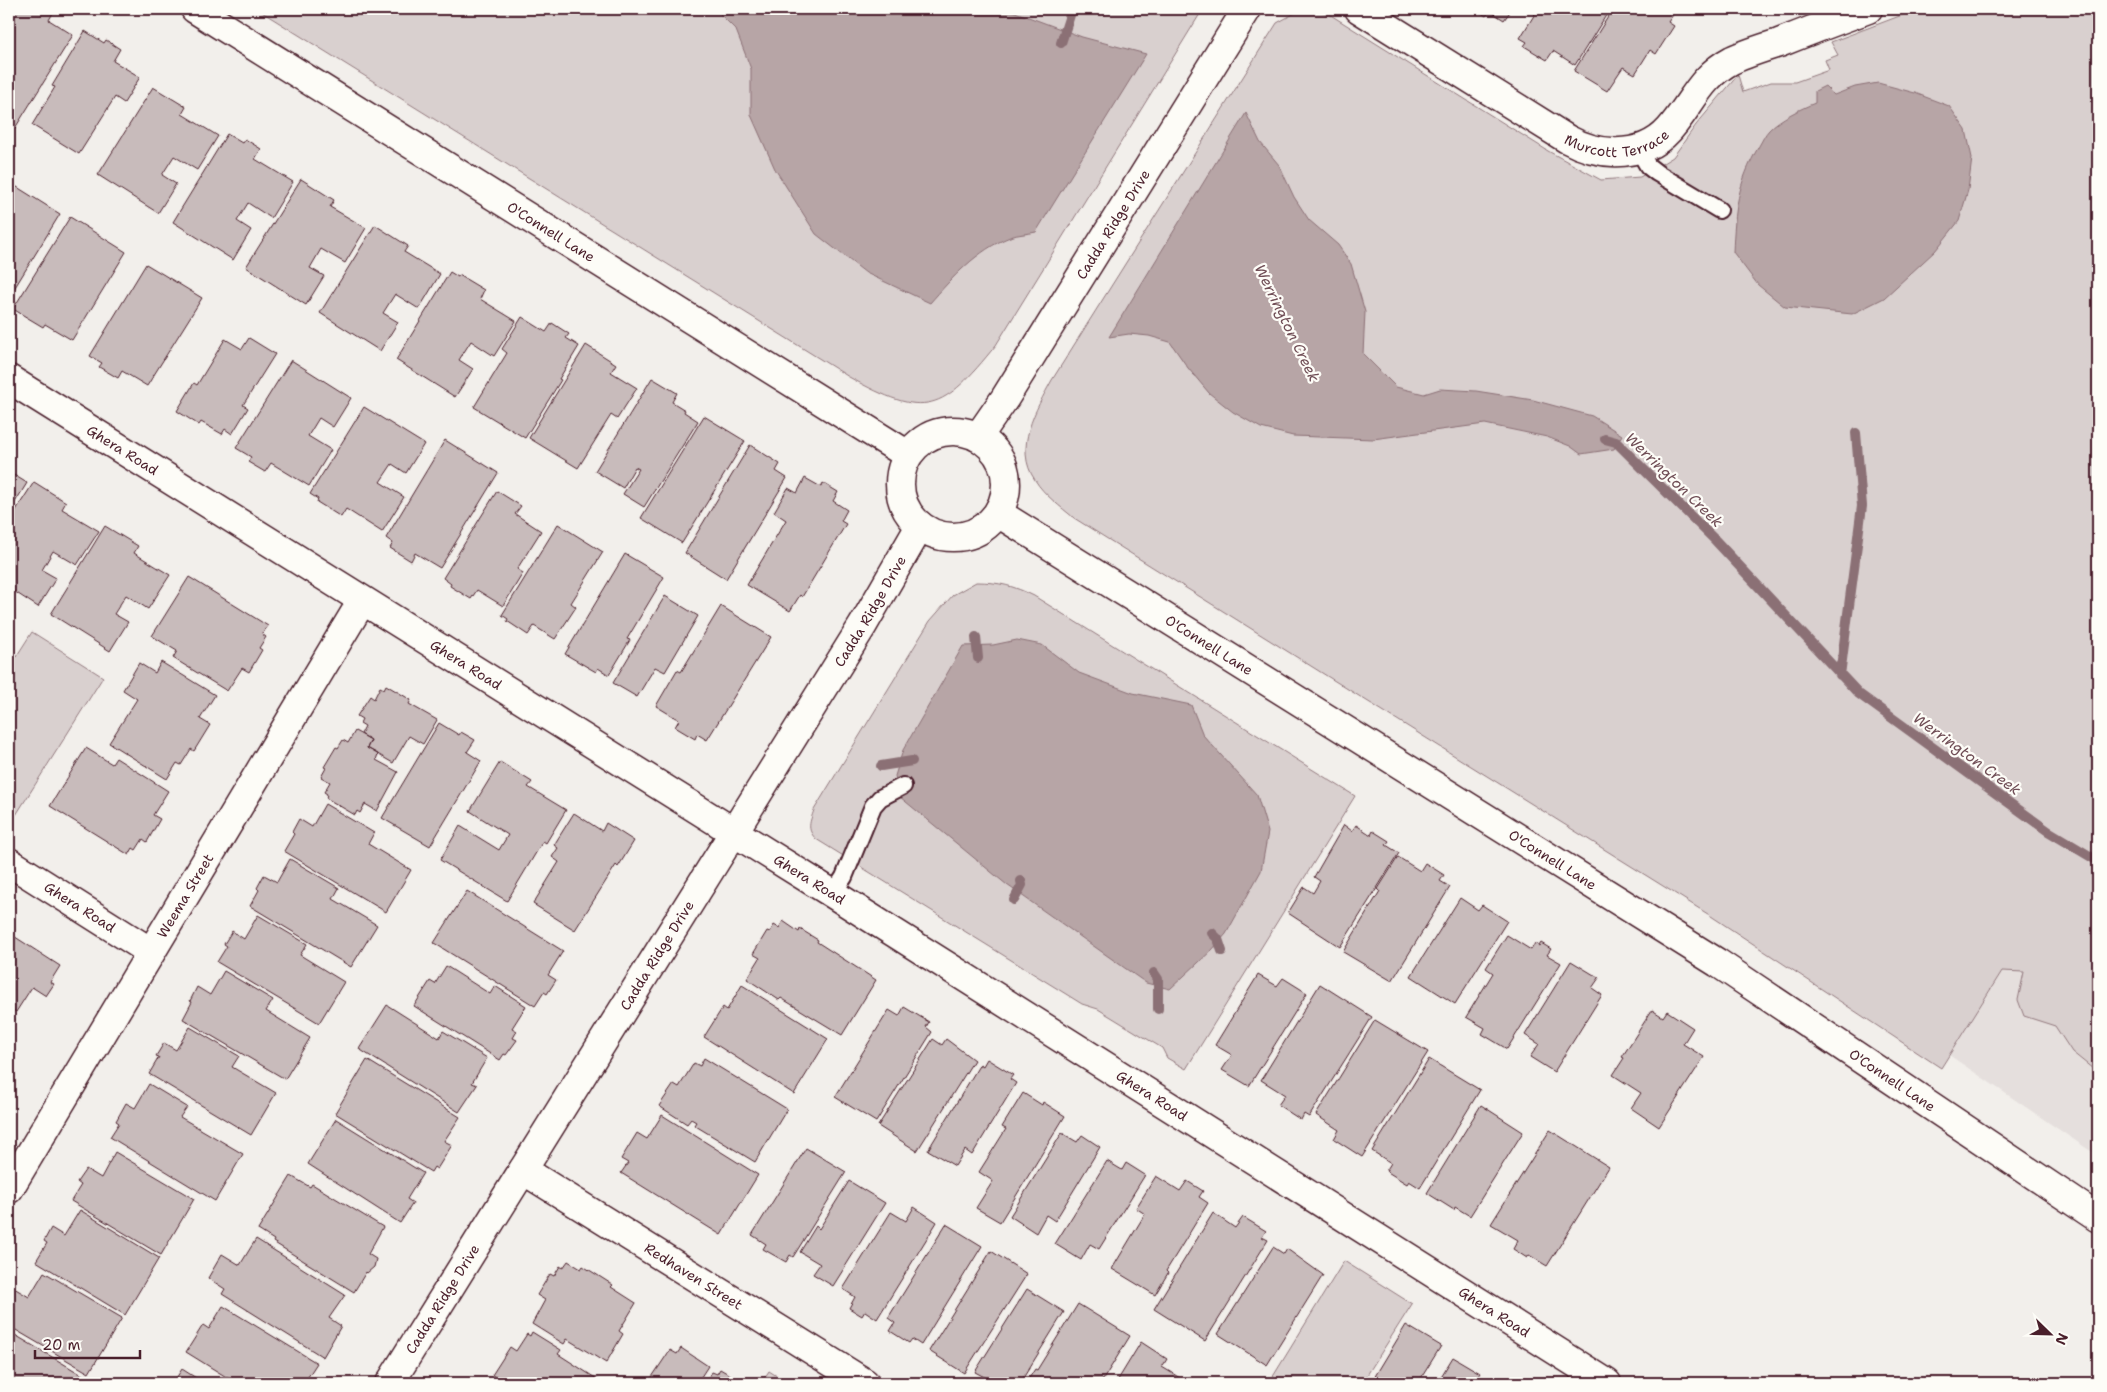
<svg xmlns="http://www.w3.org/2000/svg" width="2107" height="1392" viewBox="0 0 2107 1392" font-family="'Shantell Sans',sans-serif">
	<rect width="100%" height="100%" fill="#f2efeb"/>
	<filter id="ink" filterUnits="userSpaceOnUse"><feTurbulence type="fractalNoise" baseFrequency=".02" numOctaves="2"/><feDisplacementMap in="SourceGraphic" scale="10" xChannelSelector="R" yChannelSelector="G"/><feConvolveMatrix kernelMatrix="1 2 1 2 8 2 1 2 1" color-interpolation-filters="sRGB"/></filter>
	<g filter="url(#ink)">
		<path fill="#e5dfdd" d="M2098 818V1156L1949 1055Z"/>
		<path fill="#d9d0cf" stroke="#92787d" d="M257 9H1203L996 345C942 412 926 420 849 377Z
			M1313 9 1329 14 1548 151 1601 180 1640 177 1673 157 1696 125 1738 75 1743 92 1771 82H1795L1829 70 1825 60 1838 55 1831 42 1918 9H2098V1073L2072 1052 2055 1026 2024 1016 2018 1000 2024 972 2002 971 1941 1068 1711 916 1074 518C1061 507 1044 495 1035 480 1013 448 1036 409 1052 380L1277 23 1297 12Z
			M976 582C999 582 1014 586 1034 596L1355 796 1186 1069 1167 1058 1162 1048 1098 1009 1082 1004 816 839C806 829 810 822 814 810L930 621 953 595Z
			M32 632 103 677 16 815 9 810V668Z
			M1344 1261 1412 1304 1362 1383H1269Z
			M769 1371 788 1383H761Z"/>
		<path fill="#b7a5a6" stroke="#8b6f75" d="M715 9H1007L1082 37 1146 54 1036 232C1028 234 1018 234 1010 237 977 250 952 278 930 303L866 273 816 234 775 169 751 115V69L736 30Z
			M1878 83 1915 93 1949 106 1966 130 1972 158 1968 190 1959 221 1935 251 1884 298 1852 314 1785 307 1758 285 1733 252C1735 210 1737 184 1759 146 1762 141 1765 134 1769 130 1779 119 1802 108 1815 103V91L1825 86 1834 95 1855 87Z
			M1246 113 1260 142 1279 165 1294 197 1309 220 1338 245 1351 264 1365 312 1363 354 1396 387 1424 394 1440 389 1476 391 1533 400 1592 416 1622 435 1614 449 1581 454 1570 446 1547 437 1485 424 1373 439 1293 436 1261 428 1233 412 1209 393 1188 368 1170 342 1149 336 1129 334 1109 337Z
			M1017 640 1042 645 1079 673 1133 693 1191 705 1203 735 1257 795 1268 832 1261 871 1226 934 1212 950 1170 989 1146 983 1007 885 900 797 895 776 903 750 963 646 993 645Z"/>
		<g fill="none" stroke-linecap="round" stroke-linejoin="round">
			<path stroke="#8b6f75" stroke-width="10" d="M1061 43 1072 9
				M1605 439 1616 442 1715 540 1859 694 2048 831 2098 861
				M976 637 978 658
				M1840 675 1862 506 1856 433
				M881 766 912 761
				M1014 900 1022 885 1021 881
				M1212 933 1218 939 1222 951
				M1154 973 1158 979V1009"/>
		</g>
		<path fill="#c8bbbb" stroke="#4a1f2b" d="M9 9H50L54 11 49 20 73 35 12 133 9 131Z
			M1475 9H1512L1504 20 1490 11 1486 16Z
			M1538 9H1610L1575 65 1553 51 1547 60 1524 46 1527 42 1520 38Z
			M1613 9H1677L1668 22 1674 26 1656 54 1650 50 1635 74 1623 67 1607 91 1574 71Z
			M85 31 104 43 106 40 120 49 113 61 140 77 124 103 115 97 79 154 32 125 55 87 52 86Z
			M153 87 186 107 182 114 218 136 197 170 174 156 162 175 176 184 158 213 98 175Z
			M227 134 242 143 245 139 261 149 255 159 293 182 271 218 248 203 237 221 251 230 233 260 173 222Z
			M301 179 334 200 330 207 366 228 345 263 321 249 310 268 324 276 306 305 246 267Z
			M9 182 60 214 9 297Z
			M70 217 126 252 72 340 45 324 43 327 13 309Z
			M375 225 408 246 404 252 440 274 419 309 395 294 383 313 398 322 380 351 320 313Z
			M146 264 202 298 147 386 122 371 118 378 99 367 102 363 90 356Z
			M450 272 458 277 459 275 484 290 480 299 516 321 494 356 471 341 459 360 473 369 455 397 396 360Z
			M522 317 546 332 552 323 569 334 566 338 579 346 559 379 561 380 525 438 474 407 507 353 502 349Z
			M249 338 275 354 243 405 248 408 232 434 225 429 222 434 201 422 199 425 177 411 194 383 197 385 225 339 242 349Z
			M586 345 616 364 611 372 637 388 617 419 611 415 578 468 529 438Z
			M291 360 351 398 333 427 319 418 308 436 331 450 309 486 271 463 265 472 248 462 251 457 236 448Z
			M652 378 677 393 672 402 685 410 684 412 698 421 644 507 623 494 639 469 635 467 623 488 595 471Z
			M364 407 424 444 406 473 392 464 380 482 404 497 382 532 346 509 341 517 317 502 318 499 310 494Z
			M704 416 745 441 682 543 641 518Z
			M445 440 498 473 440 568 415 553 411 561 390 548 393 543 386 538Z
			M750 445 780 464 776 471 787 478 726 579 685 553Z
			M9 472 27 483 9 512Z
			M805 478 821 487 823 483 838 492 833 501 847 510 841 521 846 524 802 597 800 595 790 611 747 585 786 520 774 512 788 488 797 493Z
			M34 482 66 502 62 509 99 531 77 565 53 551 42 570 56 578 38 607 9 588V521Z
			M497 491 521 506 515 514 541 531 517 569 523 573 503 606 477 590 471 599 450 586 451 584 443 578Z
			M558 524 603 552 571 603 576 607 555 639 534 626 528 635 507 621 508 619 502 615Z
			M105 526 138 546 134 553 170 575 148 609 126 595 114 614 128 622 110 651 51 614Z
			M625 554 664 577 627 639 630 640 609 675 598 668 596 672 565 654Z
			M189 577 268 626 262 634 266 637 259 648 262 650 249 672 242 668 227 691 173 658 177 651 152 636Z
			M665 596 698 616 665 672 655 667 637 697 613 683Z
			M721 606 771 637 707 740 697 734 695 739 675 727 679 720 656 706 677 670 681 672Z
			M161 662 215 695 200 719 210 725 194 751 191 749 181 765 177 763 167 779 109 743 137 699 123 690 139 663 155 673Z
			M386 685 411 700 409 704 437 720 423 744 409 736 393 763 367 748 371 740 361 734 365 726 360 723 362 719 357 716 370 696 374 699 380 687 384 689Z
			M439 723 459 735 461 732 475 740 467 752 481 761 430 846 382 818Z
			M355 731 371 740 367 748 378 754 376 760 398 772 377 811 365 804 360 813 357 811 355 815 326 798 327 794 324 792 330 782 321 777 326 768 324 767 336 747 338 748 343 740 348 743Z
			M86 748 112 764 116 758 168 791 153 815 160 819 147 842 143 839 136 850 133 848 129 855 50 806Z
			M500 762 532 782 528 787 566 810 546 843 543 841 507 901 440 860 460 826 499 850 508 835 470 811Z
			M325 804 374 833 368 844 411 870 386 912 284 851 294 834 292 832 299 819 312 827Z
			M574 813 602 831 606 823 634 841 618 867 616 865 575 930 533 904 559 862 552 857 558 848 554 845Z
			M1344 825 1352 831 1356 825 1371 835 1373 831 1389 841 1386 845 1399 853 1340 947 1288 913 1304 887 1313 893 1320 881 1314 877Z
			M1398 857 1420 871 1425 863 1444 875 1440 881 1450 887 1392 981 1343 952 1380 891 1378 889Z
			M290 859 339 888 333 899 377 925 351 967 250 906 259 890 257 888 264 875 277 882Z
			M467 891 563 951 548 975 556 980 547 994 544 992 535 1006 434 943Z
			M1460 898 1478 910 1482 905 1507 921 1455 1004 1411 976Z
			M258 915 307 944 300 955 344 982 319 1023 217 962 227 946 224 944 232 931 244 939Z
			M783 921 799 932 800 929 818 940 817 942 876 980 842 1035 781 998 779 1000 747 979 760 958 753 954 767 931 770 932 774 925 779 928Z
			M9 933 60 966 50 982 54 984 46 996 32 987 16 1012 9 1007Z
			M1507 935 1531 950 1535 943 1539 946 1541 943 1551 949 1547 955 1561 963 1507 1049 1482 1034 1485 1028 1466 1017 1493 973 1486 968Z
			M1571 961 1599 978 1592 988 1602 995 1554 1072 1530 1057 1539 1044 1525 1035Z
			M446 966 490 994 495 986 526 1006 512 1028 517 1031 513 1038 517 1040 506 1055 504 1054 500 1060 414 1006 430 981 435 984Z
			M224 971 273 1000 266 1011 310 1038 285 1079 183 1019 192 1002 190 1001 197 987 210 995Z
			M1258 975 1277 986 1283 978 1307 993 1249 1086 1222 1070 1232 1055 1215 1045Z
			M1320 984 1372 1017 1309 1117 1304 1114 1301 1120 1278 1105 1285 1095 1261 1080Z
			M742 985 828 1039 794 1094 704 1037 723 1007 727 1010Z
			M387 1005 439 1038 443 1031 487 1058 472 1083 477 1085 459 1112 359 1049Z
			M904 1007 929 1022 926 1027 932 1032 876 1122 835 1097 889 1010 899 1016Z
			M1652 1010 1663 1017 1667 1011 1693 1028 1683 1044 1704 1057 1659 1127 1631 1108 1641 1093 1613 1075 1624 1058 1622 1057Z
			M9 1016 15 1019 9 1029Z
			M1375 1020 1428 1052 1362 1157 1334 1139 1339 1130 1316 1115Z
			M190 1027 239 1056 232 1067 276 1093 251 1135 149 1074 159 1057 156 1056 164 1043 176 1050Z
			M933 1039 942 1045 946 1039 974 1060 917 1151 878 1126Z
			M704 1058 787 1109 755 1162 694 1125 696 1122 691 1119 687 1124 659 1106 674 1084 679 1087 694 1063 700 1066Z
			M987 1059 1013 1075 1010 1079 1016 1083 972 1155 965 1150 955 1166 928 1150 980 1064 983 1066Z
			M1429 1059 1480 1090 1420 1188 1409 1181 1407 1184 1386 1171 1391 1163 1372 1151Z
			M367 1060 460 1117 444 1141 452 1145 437 1169 434 1167 431 1172 335 1113Z
			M149 1084 187 1107 180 1117 243 1154 215 1201 110 1137 119 1123 116 1121 126 1103 135 1108Z
			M1023 1093 1042 1105 1043 1102 1065 1116 1000 1222 976 1208 993 1181 979 1172 1006 1129 1002 1127Z
			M1481 1105 1523 1132 1470 1216 1455 1207 1454 1210 1427 1193Z
			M662 1115 758 1175 721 1235 621 1173 628 1163 621 1159 637 1133 647 1139Z
			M336 1119 423 1173 407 1199 413 1203 400 1223 308 1164Z
			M1550 1130 1609 1167 1547 1266 1529 1255 1527 1258 1513 1249 1518 1240 1491 1224Z
			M1062 1133 1077 1142 1082 1135 1100 1147 1055 1221 1046 1215 1036 1233 1010 1216Z
			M806 1148 846 1172 793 1257 790 1255 786 1262 763 1249 766 1244 752 1235Z
			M115 1152 194 1199 161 1255 71 1201 81 1185 77 1182 86 1169 101 1178Z
			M1107 1161 1122 1170 1126 1163 1145 1175 1099 1249 1090 1244 1081 1260 1055 1244Z
			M291 1176 310 1187 312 1184 383 1227 368 1254 376 1259 374 1267 367 1273 366 1272 354 1292 273 1242 274 1240 258 1230Z
			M1156 1176 1180 1191 1187 1181 1203 1191 1199 1197 1208 1203 1166 1271 1168 1273 1155 1295 1112 1269 1145 1214 1136 1208Z
			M849 1181 885 1203 833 1286 813 1274 820 1264 800 1252 816 1226 819 1229Z
			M914 1207 937 1222 877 1319 865 1311 862 1316 849 1308 855 1297 843 1289 891 1212 906 1221Z
			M80 1210 159 1258 125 1315 36 1261 47 1243 44 1241 51 1228 64 1236Z
			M1213 1213 1235 1228 1243 1217 1266 1231 1262 1237 1268 1240 1205 1341 1154 1309Z
			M946 1224 982 1246 921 1345 912 1339 909 1343 890 1331 895 1323 888 1318Z
			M256 1239 345 1295 329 1318 341 1326 323 1357 222 1294 225 1289 208 1278 222 1254 240 1265Z
			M1273 1247 1284 1254 1287 1249 1323 1275 1267 1365 1218 1334Z
			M991 1251 1027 1274 964 1373 929 1351Z
			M568 1261 581 1269 583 1266 613 1285 611 1287 636 1303 619 1331 623 1334 606 1363 567 1339 564 1344 532 1324 545 1300 537 1295 550 1274 554 1276 560 1266 563 1268Z
			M44 1272 122 1318 89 1373 9 1326V1297L14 1288 29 1297Z
			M1027 1289 1064 1312 1020 1383H990L992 1381 975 1372Z
			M1078 1304 1130 1336 1101 1383H1026L1035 1369 1037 1370Z
			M223 1306 317 1363 304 1383H236L186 1352 203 1325 209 1329Z
			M1406 1325 1441 1346 1418 1383H1371Z
			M10 1332 89 1379 87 1383H9V1334Z
			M532 1332 561 1350 558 1354 600 1381 599 1383H505L492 1375 510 1347 516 1351 527 1334 530 1336Z
			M1141 1342 1167 1359 1162 1367 1180 1378 1176 1383H1116Z
			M681 1348 708 1366 697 1383H648L670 1350 677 1354Z
			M1453 1357 1480 1373 1478 1376 1481 1378 1478 1383H1437Z
			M182 1369 204 1383H173Z
			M720 1369 744 1383H705L712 1372 717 1374Z
			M1189 1377 1199 1383H1185Z"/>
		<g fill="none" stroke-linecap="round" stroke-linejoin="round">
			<defs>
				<path id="service" d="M1638 149 1648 166 1657 173 1719 210
					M833 894 844 877 873 806 880 798 903 786"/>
				<g id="minor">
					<path id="s1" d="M195 9 908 455"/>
					<path id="s2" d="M1359 9 1567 139C1602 158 1648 159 1674 124 1694 99 1702 76 1732 60 1747 53 1763 48 1779 43 1809 31 1838 20 1868 9"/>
					<path id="s3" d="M9 379 833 894 1607 1383"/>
					<path id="s4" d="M9 862 151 952"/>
					<path id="s5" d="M523 1170 865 1383"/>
					<path id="s6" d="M9 1189 362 601"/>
				</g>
				<g id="tertiary">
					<circle cx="953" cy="484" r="53"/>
					<path id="s7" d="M978 437 1005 398 1247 9"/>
					<path id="s8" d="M998 513 1718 963 2098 1218"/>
					<path id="s9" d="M390 1383 863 625 920 526"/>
				</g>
			</defs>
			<use href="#service" stroke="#4a1f2b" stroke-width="20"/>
			<use href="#minor" stroke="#4a1f2b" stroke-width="31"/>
			<use href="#tertiary" stroke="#4a1f2b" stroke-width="31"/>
			<use href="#service" stroke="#fdfcf7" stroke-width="16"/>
			<use href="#minor" stroke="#fdfcf7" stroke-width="28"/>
			<use href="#tertiary" stroke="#fdfcf7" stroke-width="28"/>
		</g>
	</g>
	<g text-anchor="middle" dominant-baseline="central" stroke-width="4.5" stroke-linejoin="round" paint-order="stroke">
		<g font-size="14" fill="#4a1f2b" stroke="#fdfcf7">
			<text stroke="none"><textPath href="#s2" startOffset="298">Murcott Terrace</textPath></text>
			<text stroke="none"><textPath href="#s7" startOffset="252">Cadda Ridge Drive</textPath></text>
			<text stroke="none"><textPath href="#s1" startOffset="420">O'Connell Lane</textPath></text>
			<text stroke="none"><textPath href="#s3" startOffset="134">Ghera Road</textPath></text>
			<text stroke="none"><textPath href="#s9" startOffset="909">Cadda Ridge Drive</textPath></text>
			<text stroke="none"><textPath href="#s8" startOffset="249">O'Connell Lane</textPath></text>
			<text stroke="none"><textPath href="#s3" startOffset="539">Ghera Road</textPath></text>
			<text stroke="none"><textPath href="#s8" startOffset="654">O'Connell Lane</textPath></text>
			<text stroke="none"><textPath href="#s3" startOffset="944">Ghera Road</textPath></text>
			<text stroke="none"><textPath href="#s6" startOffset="342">Weema Street</textPath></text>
			<text stroke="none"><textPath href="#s4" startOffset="84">Ghera Road</textPath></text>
			<text stroke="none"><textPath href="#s9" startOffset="504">Cadda Ridge Drive</textPath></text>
			<text stroke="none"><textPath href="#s8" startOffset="1059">O'Connell Lane</textPath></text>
			<text stroke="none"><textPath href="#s3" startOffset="1349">Ghera Road</textPath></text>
			<text stroke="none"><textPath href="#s5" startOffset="201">Redhaven Street</textPath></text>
			<text stroke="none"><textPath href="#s9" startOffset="99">Cadda Ridge Drive</textPath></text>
			<text stroke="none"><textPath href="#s3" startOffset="1754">Ghera Road</textPath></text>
		</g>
		<g font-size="15" font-style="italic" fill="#704e56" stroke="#fdfcf7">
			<text transform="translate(1287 323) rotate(64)">Werrington Creek</text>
			<text transform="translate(1674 480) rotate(44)">Werrington Creek</text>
			<text transform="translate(1967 754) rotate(36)">Werrington Creek</text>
		</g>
	</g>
	<rect width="2107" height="1392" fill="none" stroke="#fdfcf7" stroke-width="30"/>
	<rect x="15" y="15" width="2077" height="1362" fill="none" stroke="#4a1f2b" stroke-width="2" filter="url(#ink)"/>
	<g transform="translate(2050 1334) rotate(113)" stroke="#fdfcf7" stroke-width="4" paint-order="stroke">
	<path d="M0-4L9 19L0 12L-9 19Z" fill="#4a1f2b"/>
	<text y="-8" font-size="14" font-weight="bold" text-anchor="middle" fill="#4a1f2b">N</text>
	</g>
	<path d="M35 1350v8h105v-8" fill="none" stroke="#4a1f2b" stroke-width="2.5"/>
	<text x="42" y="1350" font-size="15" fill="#4a1f2b" stroke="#fdfcf7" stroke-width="4" paint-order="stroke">20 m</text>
</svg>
